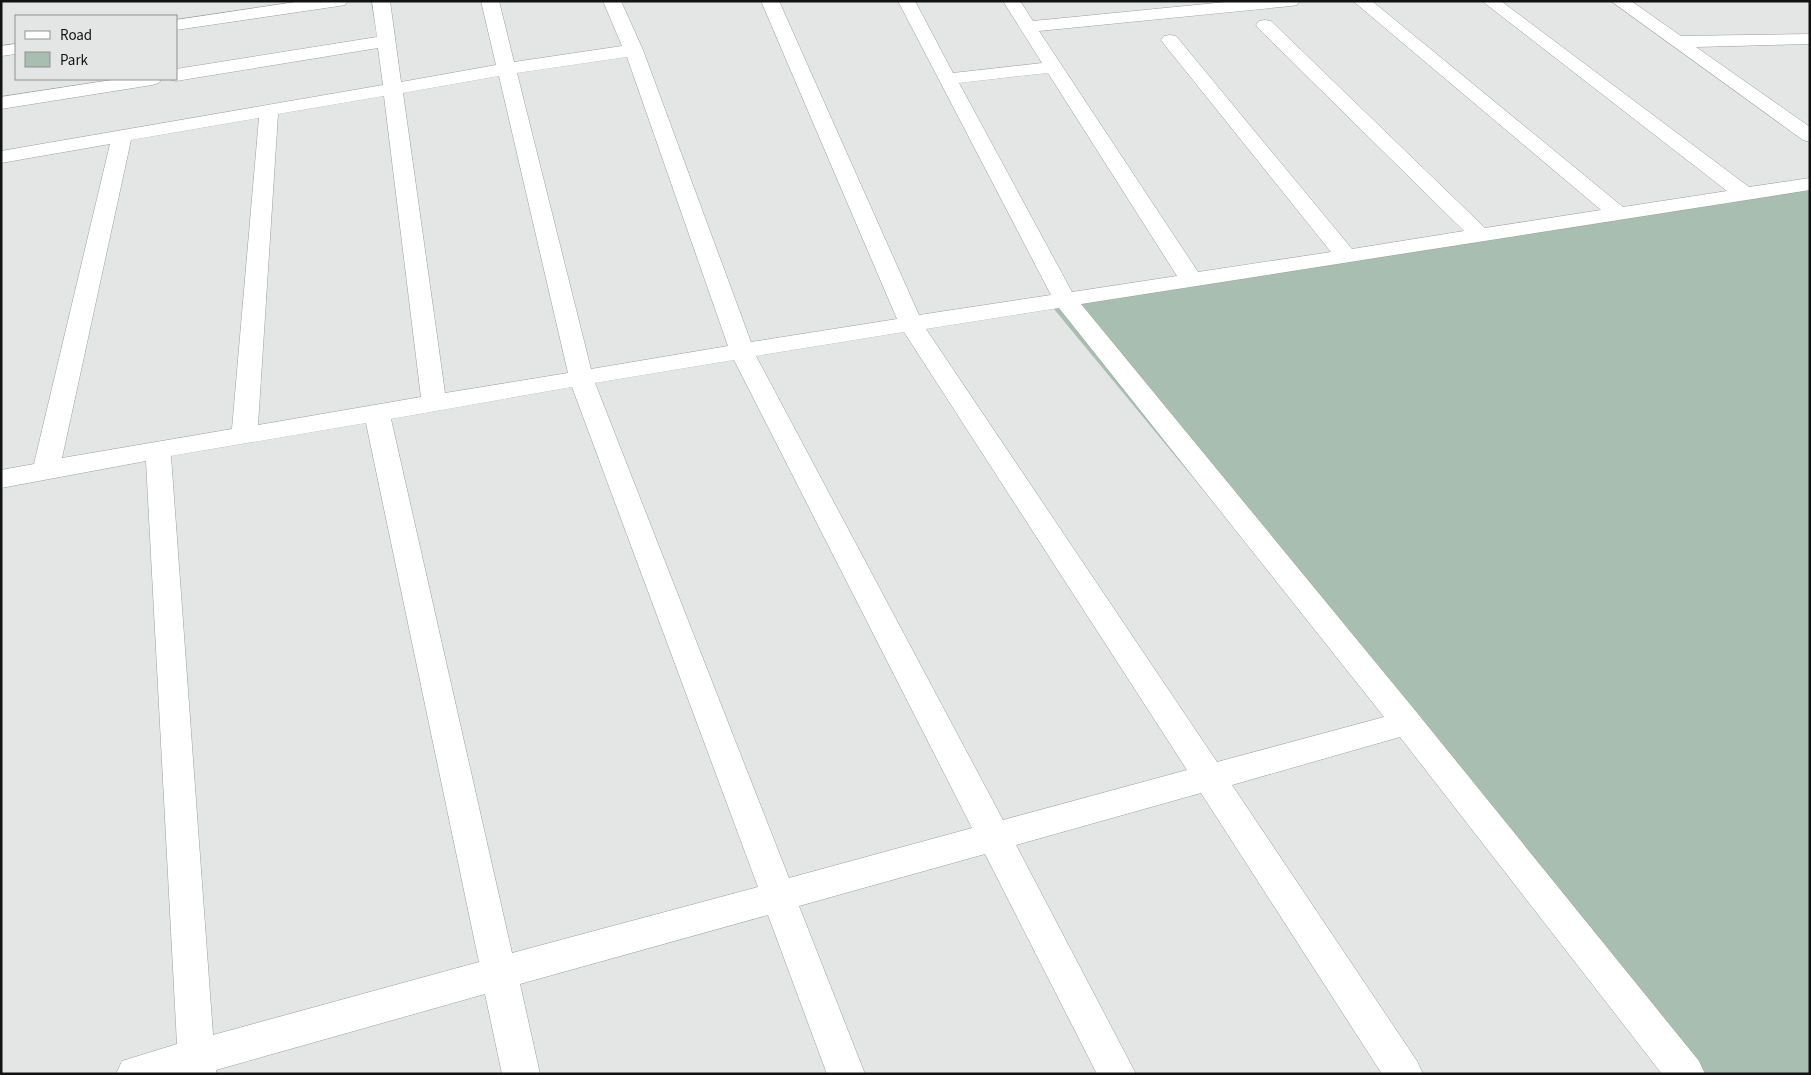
<svg xmlns="http://www.w3.org/2000/svg" width="1811" height="1075" viewBox="0 0 1811 1075" font-family="'Source Sans 3',sans-serif">
	<rect width="100%" height="100%" fill="#e3e6e4"/>
	<path fill="#a7beb0" d="M1810 185V1074H1685L1049 303Z"/>
	<g fill="none" stroke-linecap="round" stroke-linejoin="round">
		<defs>
			<path id="minor" d="M302 1H347L345 5 339 6 176 30V20Z
				M372 1H390L401 82 496 65 481 1H499L514 62 622 46 603 1H621L643 50 751 342 897 319 761 1H779L919 315 1051 295 898 1H915L953 73 1042 63 1003 1H1020L1033 21 1236 1H1299L1297 5 1291 6 1039 31 1198 272 1331 252 1164 44 1161 40 1164 36 1170 35 1176 36 1352 249 1464 231 1259 29 1256 25 1259 21 1265 20 1271 21 1485 228 1601 210 1353 1H1372L1623 207 1727 191 1482 1H1501L1749 187 1810 178V190L1081 304 1418 714 1699 1061 1705 1074H1662L1400 737 1232 785 1417 1061 1423 1074H1382L1201 793 1016 845 1136 1074H1097L985 854 799 906 865 1074H827L768 915 520 984 540 1074H502L485 994 216 1070V1074H116L122 1061 177 1044 146 461 1 488V470L34 464 110 144 1 163V151L383 85 378 48 176 81 169 79H176V69L377 37ZM627 57 728 346 591 369 517 73ZM1048 73 1177 276 1072 292 959 83ZM499 76 568 373 445 393 403 93ZM384 96 421 397 258 425 278 114ZM259 118 232 429 62 458 131 140ZM1059 308 1384 717 1217 762 926 329ZM904 332 1187 770 1003 820 756 356ZM734 360 972 828 789 878 595 383ZM572 387 758 887 512 953 391 419ZM366 423 479 962 213 1035 171 456Z
				M1611 1H1631L1681 36 1810 34V44L1696 47 1810 127V142L1803 140Z
				M16 44V54L1 56V46Z
				M118 79H161L159 83 152 85 1 109V97Z"/>
		</defs>
		<use href="#minor" stroke="#9c9f9d" stroke-width="1"/>
		<use href="#minor" fill="#fff" fill-rule="evenodd"/>
	</g>
	<rect width="1811" height="1075" fill="none" stroke="#111211" stroke-width="5"/>
	<rect x="15" y="15" width="162" height="65" fill="#e3e6e4" stroke="#8f9190"/>
	<rect x="25" y="31" width="25" height="8" fill="#ffffff" stroke="#8f9190"/>
	<text x="60" y="40" font-size="15" fill="#111211">Road</text>
	<rect x="25" y="52" width="25" height="15" fill="#a7beb0" stroke="#8f9190"/>
	<text x="60" y="65" font-size="15" fill="#111211">Park</text>
</svg>
